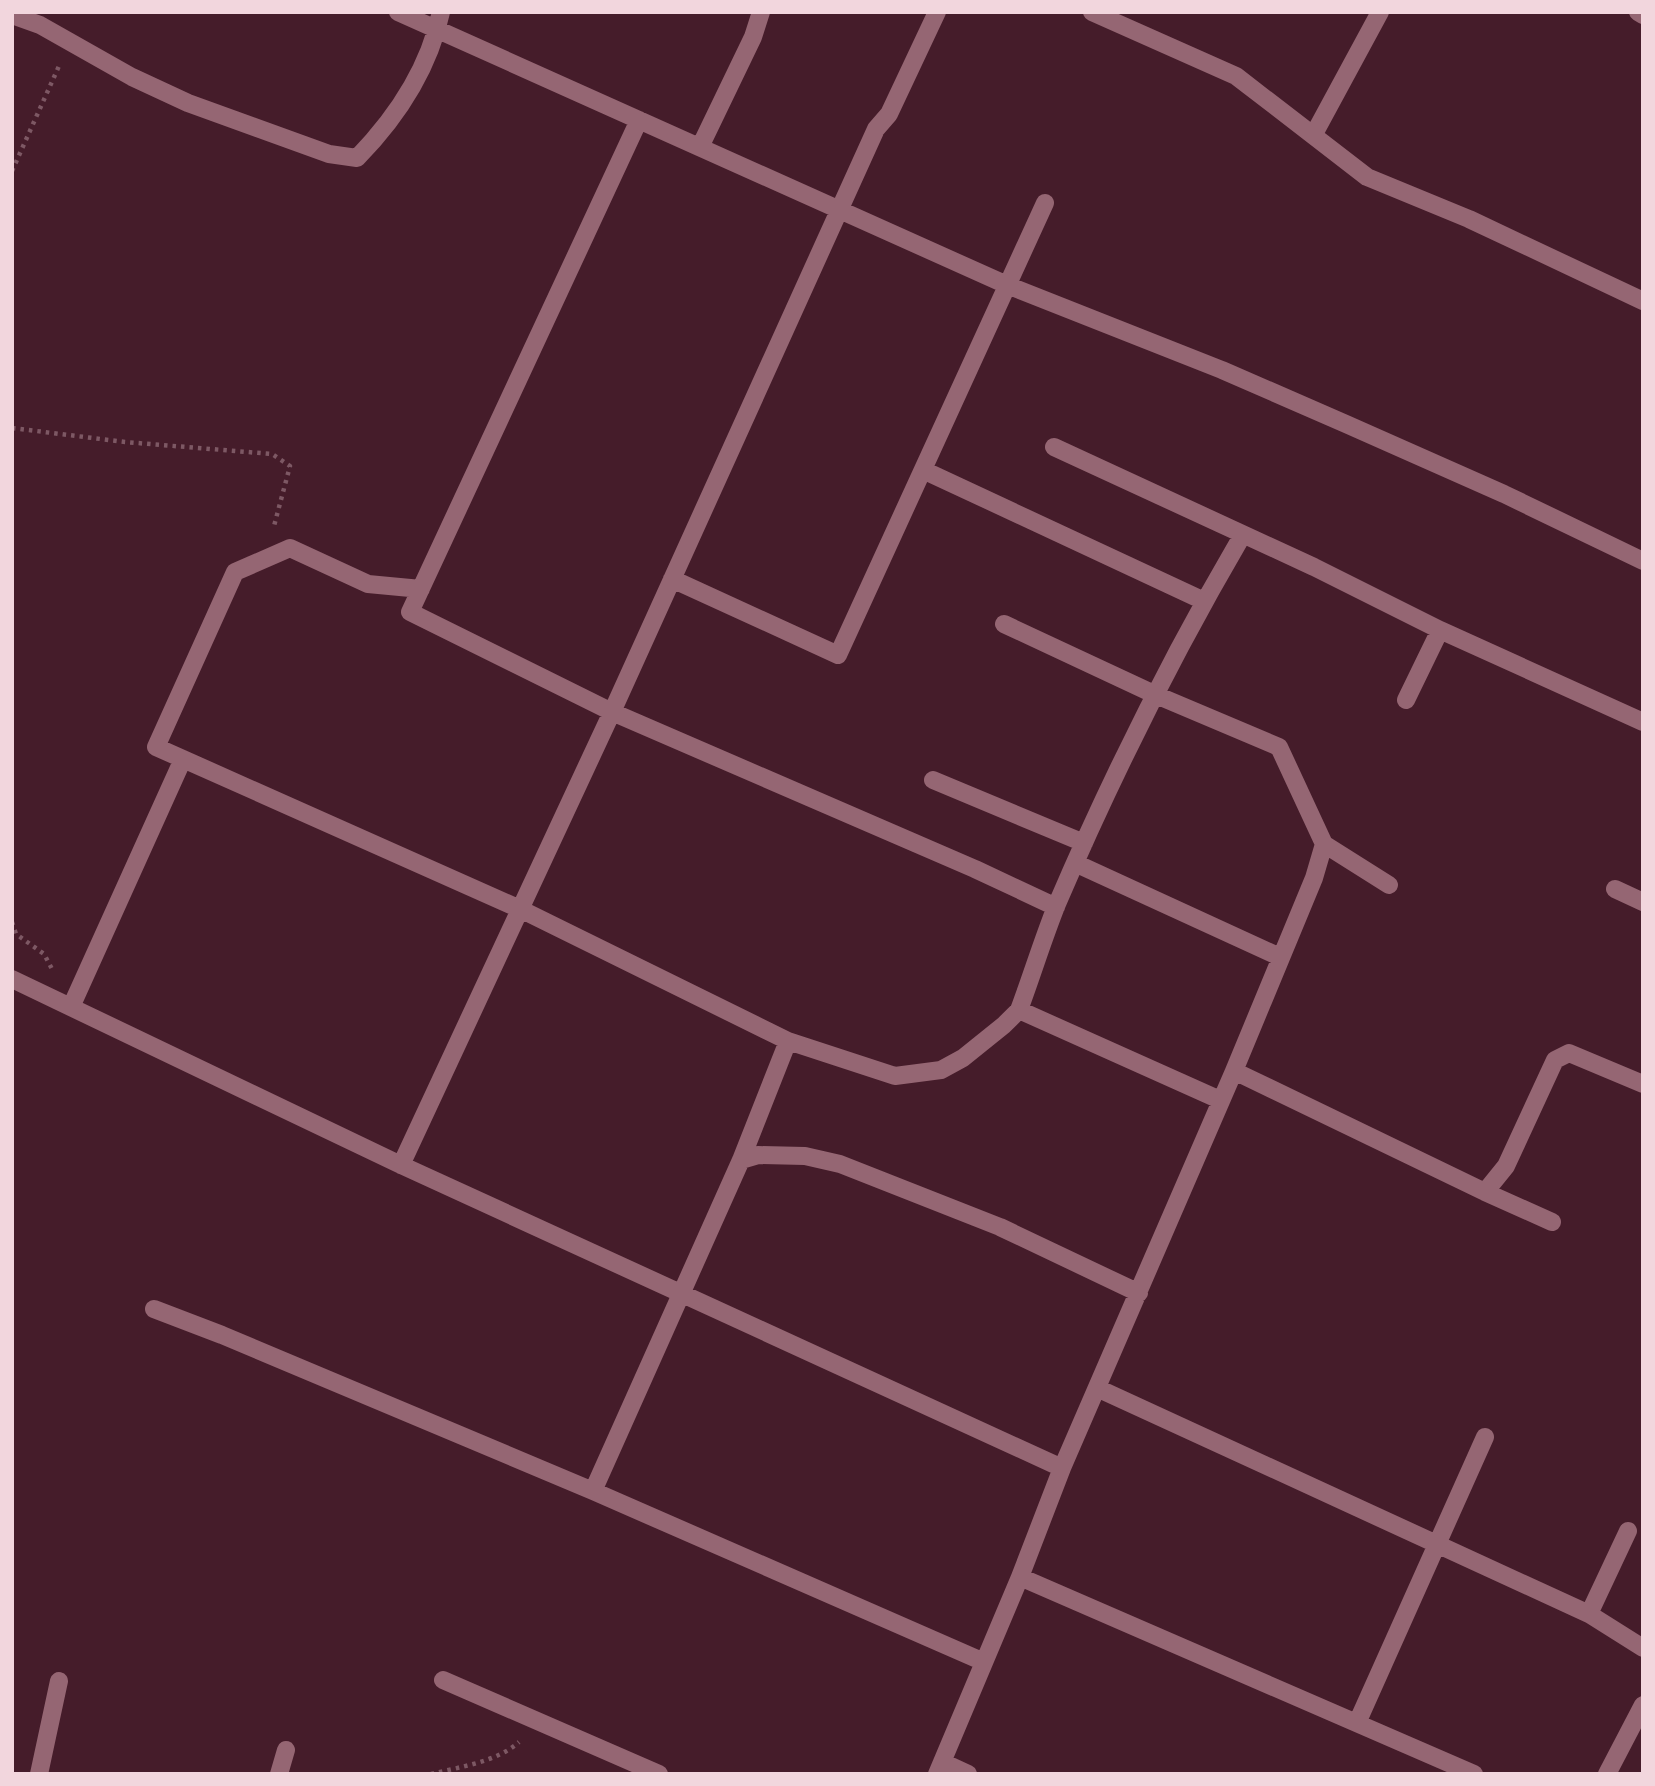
<svg xmlns="http://www.w3.org/2000/svg" width="1655" height="1786" viewBox="0 0 1655 1786" font-family="Jost,sans-serif">
	<rect width="100%" height="100%" fill="#451c2a"/>
	<g fill="none" stroke-linecap="round" stroke-linejoin="round">
		<path stroke="#7d5864" stroke-width="4.5" stroke-dasharray="3.5 5" stroke-linecap="butt" d="M12 171 59 66
			M12 428 125 442 272 454 290 466 274 526
			M12 922 16 934 44 954 52 969
			M431 1774C459 1767 497 1762 519 1742"/>
		<path stroke="#956673" stroke-width="18" d="M398 12 1007 285 1222 370 1346 424 1504 494 1643 561
			M1092 12 1236 76 1367 177 1469 219 1643 301
			M1638 12 1643 15
			M12 15 40 25 132 77 188 103 329 154 357 158C396 118 429 68 441 12
			M639 120 410 612 612 712 975 869 1056 907
			M1314 134 1380 12
			M700 147 753 37 761 12
			M1054 447 1314 567 1440 630 1406 700
			M923 470 1204 601
			M672 579 838 655 1045 203
			M421 589 368 584 290 548 235 572 156 747 520 909 788 1041 895 1076 941 1070 963 1058 1004 1025 1019 1010
			M1440 630 1643 722
			M933 780 1084 843
			M1324 844 1389 885
			M1075 863 1280 957
			M1615 889 1643 902
			M12 979 401 1165 1062 1468
			M71 1007 183 759
			M1234 1071 1485 1192 1506 1166 1555 1060 1569 1053 1643 1084
			M1220 1100 1019 1010C1032 975 1043 939 1057 904 1111 778 1173 654 1242 536
			M741 1160 758 1155 805 1156 840 1164 1000 1227 1139 1293
			M401 1165 612 712 876 129 889 114 937 12
			M1485 1192 1552 1222
			M154 1309 222 1335 593 1491 984 1662
			M1097 1388 1589 1614 1643 1648
			M593 1491 741 1160 788 1041
			M1020 1577 1474 1774
			M1589 1614 1628 1531
			M443 1680 659 1774
			M1357 1723 1485 1437
			M942 1762 968 1774
			M39 1774 59 1681
			M279 1774 286 1750
			M937 1774 1020 1577 1062 1468 1234 1071 1314 878 1324 844 1279 747 1156 695 1004 624
			M1607 1774 1643 1705"/>
	</g>
	<rect width="1655" height="1786" fill="none" stroke="#f2d6dd" stroke-width="28"/>
</svg>
